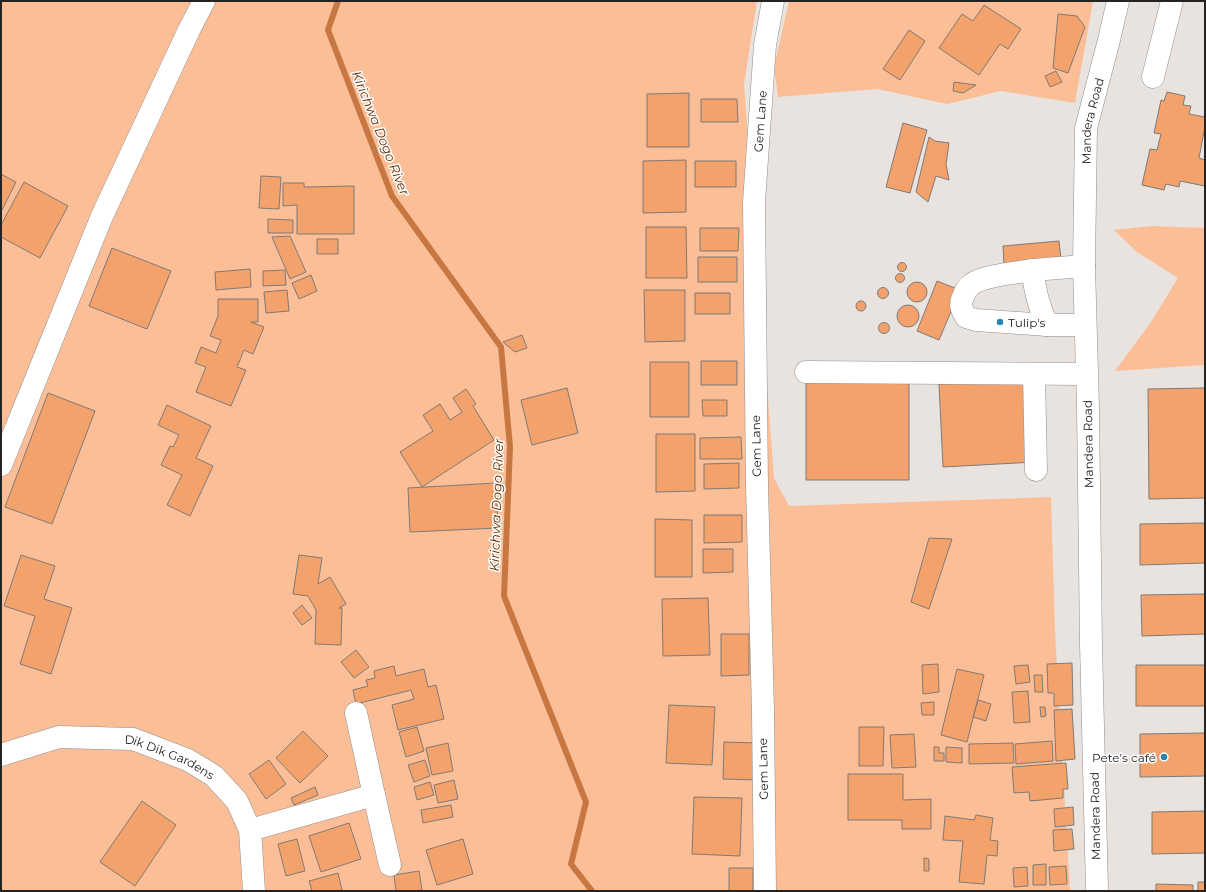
<svg xmlns="http://www.w3.org/2000/svg" width="1206" height="892" viewBox="0 0 1206 892" font-family="Montserrat,sans-serif">
	<rect width="100%" height="100%" fill="#e8e3df"/>
	<path fill="#fbbe97" d="M1 1H757L744 84 774 478 789 506 1051 497 1055 632 1070 891H1Z
		M789 1H1093L1075 103 1001 91 947 104 877 89 778 97 774 67Z
		M1152 226 1205 228V365L1115 371 1151 322 1178 278 1137 252 1114 230Z"/>
	<g fill="none" stroke-linecap="round" stroke-linejoin="round">
		<path stroke="#c77842" stroke-width="6" d="M338 1 328 30 392 196 501 347 510 447 504 596 586 802 571 864 592 891"/>
	</g>
	<path fill="#f4a26b" stroke="#7f7a77" d="M984 5 1021 29 1008 49 1000 44 979 75 939 48 962 14 973 21Z
		M1058 14 1077 16 1085 27 1068 73 1053 68Z
		M909 30 925 41 900 80 883 69Z
		M1056 71 1062 82 1050 87 1045 76Z
		M954 82 976 85 963 93 953 91Z
		M1167 92 1185 96 1183 105 1191 106 1189 114 1205 117V126L1199 158 1205 160V186L1180 181 1179 187 1166 184 1164 190 1142 185 1150 149 1157 150 1161 134 1154 133 1161 100 1164 101Z
		M689 93V147H647V94Z
		M701 99H737L738 122H701Z
		M903 123 927 130 910 193 886 187Z
		M929 137 935 141 949 143 946 164 949 180 936 176 928 202 916 192Z
		M686 160V212L643 213V161Z
		M695 161H736V187H695Z
		M1 174 16 182 1 212Z
		M261 176 281 177 279 209 259 208Z
		M24 182 68 206 40 258 1 237V225Z
		M283 183H304V187L354 186V234H297V205L283 206Z
		M268 219 293 220V233H268Z
		M646 227H686L687 278H646Z
		M700 228H739L738 251H700Z
		M290 236 306 272 290 279 272 237Z
		M317 239H338V254H317Z
		M1059 241 1061 259 1004 264 1003 246Z
		M112 248 171 271 147 329 89 306Z
		M698 257H737V282H698Z
		M897.5 267a4.5 4.5 0 1 1 9 0a4.5 4.5 0 1 1-9 0Z
		M250 269 251 287 216 290 215 272Z
		M285 270 286 285 263 286V271Z
		M895.5 278a4.5 4.5 0 1 1 9 0a4.5 4.5 0 1 1-9 0Z
		M311 275 317 291 299 299 292 283Z
		M937 281 960 290 939 340 917 331Z
		M907 292a10 10 0 1 1 20 0a10 10 0 1 1-20 0Z
		M877.5 293a5.5 5.5 0 1 1 11 0a5.5 5.5 0 1 1-11 0Z
		M287 290 289 311 266 313 264 292Z
		M644 290H685V341L645 342Z
		M695 293H730V314H695Z
		M218 299H258V322H251L264 327 253 354 244 350 237 367 246 370 231 406 196 392 206 367 195 363 201 347 216 353 221 340 210 336 218 316Z
		M856 306a5 5 0 1 1 10 0a5 5 0 1 1-10 0Z
		M897 316a11 11 0 1 1 22 0a11 11 0 1 1-22 0Z
		M878.5 328a5.5 5.5 0 1 1 11 0a5.5 5.5 0 1 1-11 0Z
		M522 335 527 348 515 352 503 342Z
		M701 361H737V385H701Z
		M650 362H689V417H650Z
		M1031 380 1035 462 943 467 939 384Z
		M806 382H909V480H806Z
		M567 388 578 433 532 445 521 400Z
		M1205 388V498L1149 499 1148 389Z
		M466 389 476 404 473 406 494 440 422 487 400 452 433 431 423 415 440 404 450 420 462 412 453 398Z
		M48 393 95 411 52 524 5 507Z
		M702 400H727V416H703Z
		M167 405 211 426 196 458 213 466 190 516 167 505 182 475 161 465 170 446 173 447 179 435 158 425Z
		M656 434H695V491L656 492Z
		M741 437 742 459H700V438Z
		M739 463V488L704 489V464Z
		M496 483 498 528 410 532 408 488Z
		M704 515H742V542L704 543Z
		M655 519 692 520V577H655Z
		M1205 523V563L1140 565V524Z
		M929 538 952 539 929 609 911 602Z
		M703 549H733V572L703 573Z
		M21 555 55 566 44 599 72 608 51 674 20 664 35 616 4 606Z
		M299 555 322 558 318 584 330 577 346 604 339 608H342L341 645 315 644 316 610 308 596 293 594Z
		M1205 594V634L1142 636 1141 595Z
		M708 598 710 655 663 656 662 599Z
		M302 605 312 618 302 625 293 613Z
		M721 634H749V675L721 676Z
		M356 650 369 667 354 678 341 662Z
		M1072 663 1073 705 1054 706V693H1048L1047 664Z
		M938 664 939 692 923 694 922 665Z
		M1028 665 1030 682 1016 684 1014 666Z
		M1136 665H1205V706H1136Z
		M394 666 396 676 424 669 428 687 436 685 444 719 398 730 392 705 414 699 411 690 356 704 353 690 368 686 366 680 375 678 374 671Z
		M957 669 984 675 967 742 941 735Z
		M1034 675H1042L1043 692H1035Z
		M1028 691 1030 722 1014 723 1012 692Z
		M978 700 991 704 986 721 973 717Z
		M934 702V715H922L921 703Z
		M669 705 715 707 712 765 666 763Z
		M1040 707H1045L1046 716 1041 717Z
		M1072 709 1075 759 1056 761 1054 710Z
		M417 727 424 751 406 757 399 732Z
		M859 727H884L883 766H859Z
		M303 731 328 756 300 783 276 758Z
		M1205 733V776L1140 777V734Z
		M914 734 916 767 892 768 890 735Z
		M1052 741 1053 761 1016 764 1015 744Z
		M724 742 758 743V780L723 779Z
		M448 743 453 771 432 775 426 748Z
		M1013 743 1014 763 969 764V744Z
		M934 747H939V753H944V761H934Z
		M946 747 962 748V763L946 762Z
		M269 760 286 784 266 799 249 774Z
		M425 760 430 776 414 782 408 765Z
		M1066 763 1068 789H1063V798L1030 801 1029 792 1014 793 1012 767Z
		M848 774H903V800L931 799V829H902V820H848Z
		M454 780 458 799 438 803 434 785Z
		M430 782 434 795 417 800 414 787Z
		M315 787 318 795 294 805 291 798Z
		M694 797 742 798 740 856 692 854Z
		M142 801 176 825 135 886 100 862Z
		M451 805 453 817 423 823 421 810Z
		M1073 807 1074 825 1055 827 1054 809Z
		M1205 811V853L1152 854V812Z
		M976 815 993 818 990 840 998 841 997 856 987 855 984 884 959 882 963 841 943 840 945 816 974 820Z
		M349 823 361 859 321 872 309 836Z
		M1072 829 1074 849 1054 851 1053 830Z
		M297 839 305 871 286 876 278 844Z
		M463 839 473 874 437 885 426 850Z
		M924 858 929 859V871H924Z
		M1046 864V885H1033V865Z
		M1066 866 1067 884 1050 885 1049 867Z
		M1027 867 1028 886 1014 887 1013 868Z
		M729 868H753V891H729Z
		M419 871 422 890 414 891H396L394 875Z
		M338 873 342 890 338 891H312L309 881Z
		M1198 882H1205V891H1198Z
		M1156 884 1193 885V891H1156Z"/>
	<g fill="none" stroke-linecap="round" stroke-linejoin="round">
		<defs>
			<g id="minor">
				<path d="M1153 77 1172 1"/>
				<path d="M1084 266 1033 270C1034 290 1039 307 1047 325H1085"/>
				<path d="M1033 270C1016 273 985 275 972 284 967 287 965 292 963 297 959 305 962 310 966 317L976 320 1047 325"/>
				<path d="M806 372 1086 374"/>
				<path d="M1034 374 1036 470"/>
				<path d="M1 465 102 216 189 30 204 1"/>
				<path id="s1" d="M1 755 59 737 133 739 188 760 214 776 237 801 250 830 254 891"/>
				<path d="M374 795 390 865"/>
				<path d="M250 830 374 795 356 713"/>
				<path id="s2" d="M765 891 763 711 757 486 754 202 765 45 773 1"/>
				<path id="s3" d="M1097 891 1091 644 1088 407 1084 266 1086 128 1109 40 1118 1"/>
			</g>
		</defs>
		<use href="#minor" stroke="#928d8a" stroke-width="23"/>
		<use href="#minor" stroke="#fff" stroke-width="22"/>
	</g>
	<g fill="#2886b2" stroke="#fff" stroke-width="1.5">
		<circle cx="1000" cy="322" r="4"/>
		<circle cx="1164" cy="757" r="4"/>
	</g>
	<g text-anchor="middle" dominant-baseline="central" stroke-width="3" stroke-linejoin="round" paint-order="stroke">
		<g font-size="12" fill="#252322" stroke="#fff">
			<text stroke="none"><textPath href="#s3" startOffset="771">Mandera Road</textPath></text>
			<text stroke="none"><textPath href="#s2" startOffset="770">Gem Lane</textPath></text>
			<text transform="translate(1088 444) rotate(-91)">Mandera Road</text>
			<text transform="translate(756 446) rotate(-91)">Gem Lane</text>
			<text stroke="none"><textPath href="#s1" startOffset="175">Dik Dik Gardens</textPath></text>
			<text transform="translate(763 769) rotate(-91)">Gem Lane</text>
			<text transform="translate(1095 816) rotate(-91)">Mandera Road</text>
		</g>
		<g font-size="12" fill="#252322" stroke="#fff" text-anchor="start">
			<text x="1008" y="322">Tulip's</text>
			<text x="1156" y="757" text-anchor="end">Pete’s café</text>
		</g>
		<g font-size="13" font-style="italic" fill="#612d01" stroke="#fff">
			<text transform="translate(381 133) rotate(68)">Kirichwa Dogo River</text>
			<text transform="translate(496 505) rotate(-88)">Kirichwa Dogo River</text>
		</g>
	</g>
	<rect width="1206" height="892" fill="none" stroke="#252322" stroke-width="4"/>
</svg>
